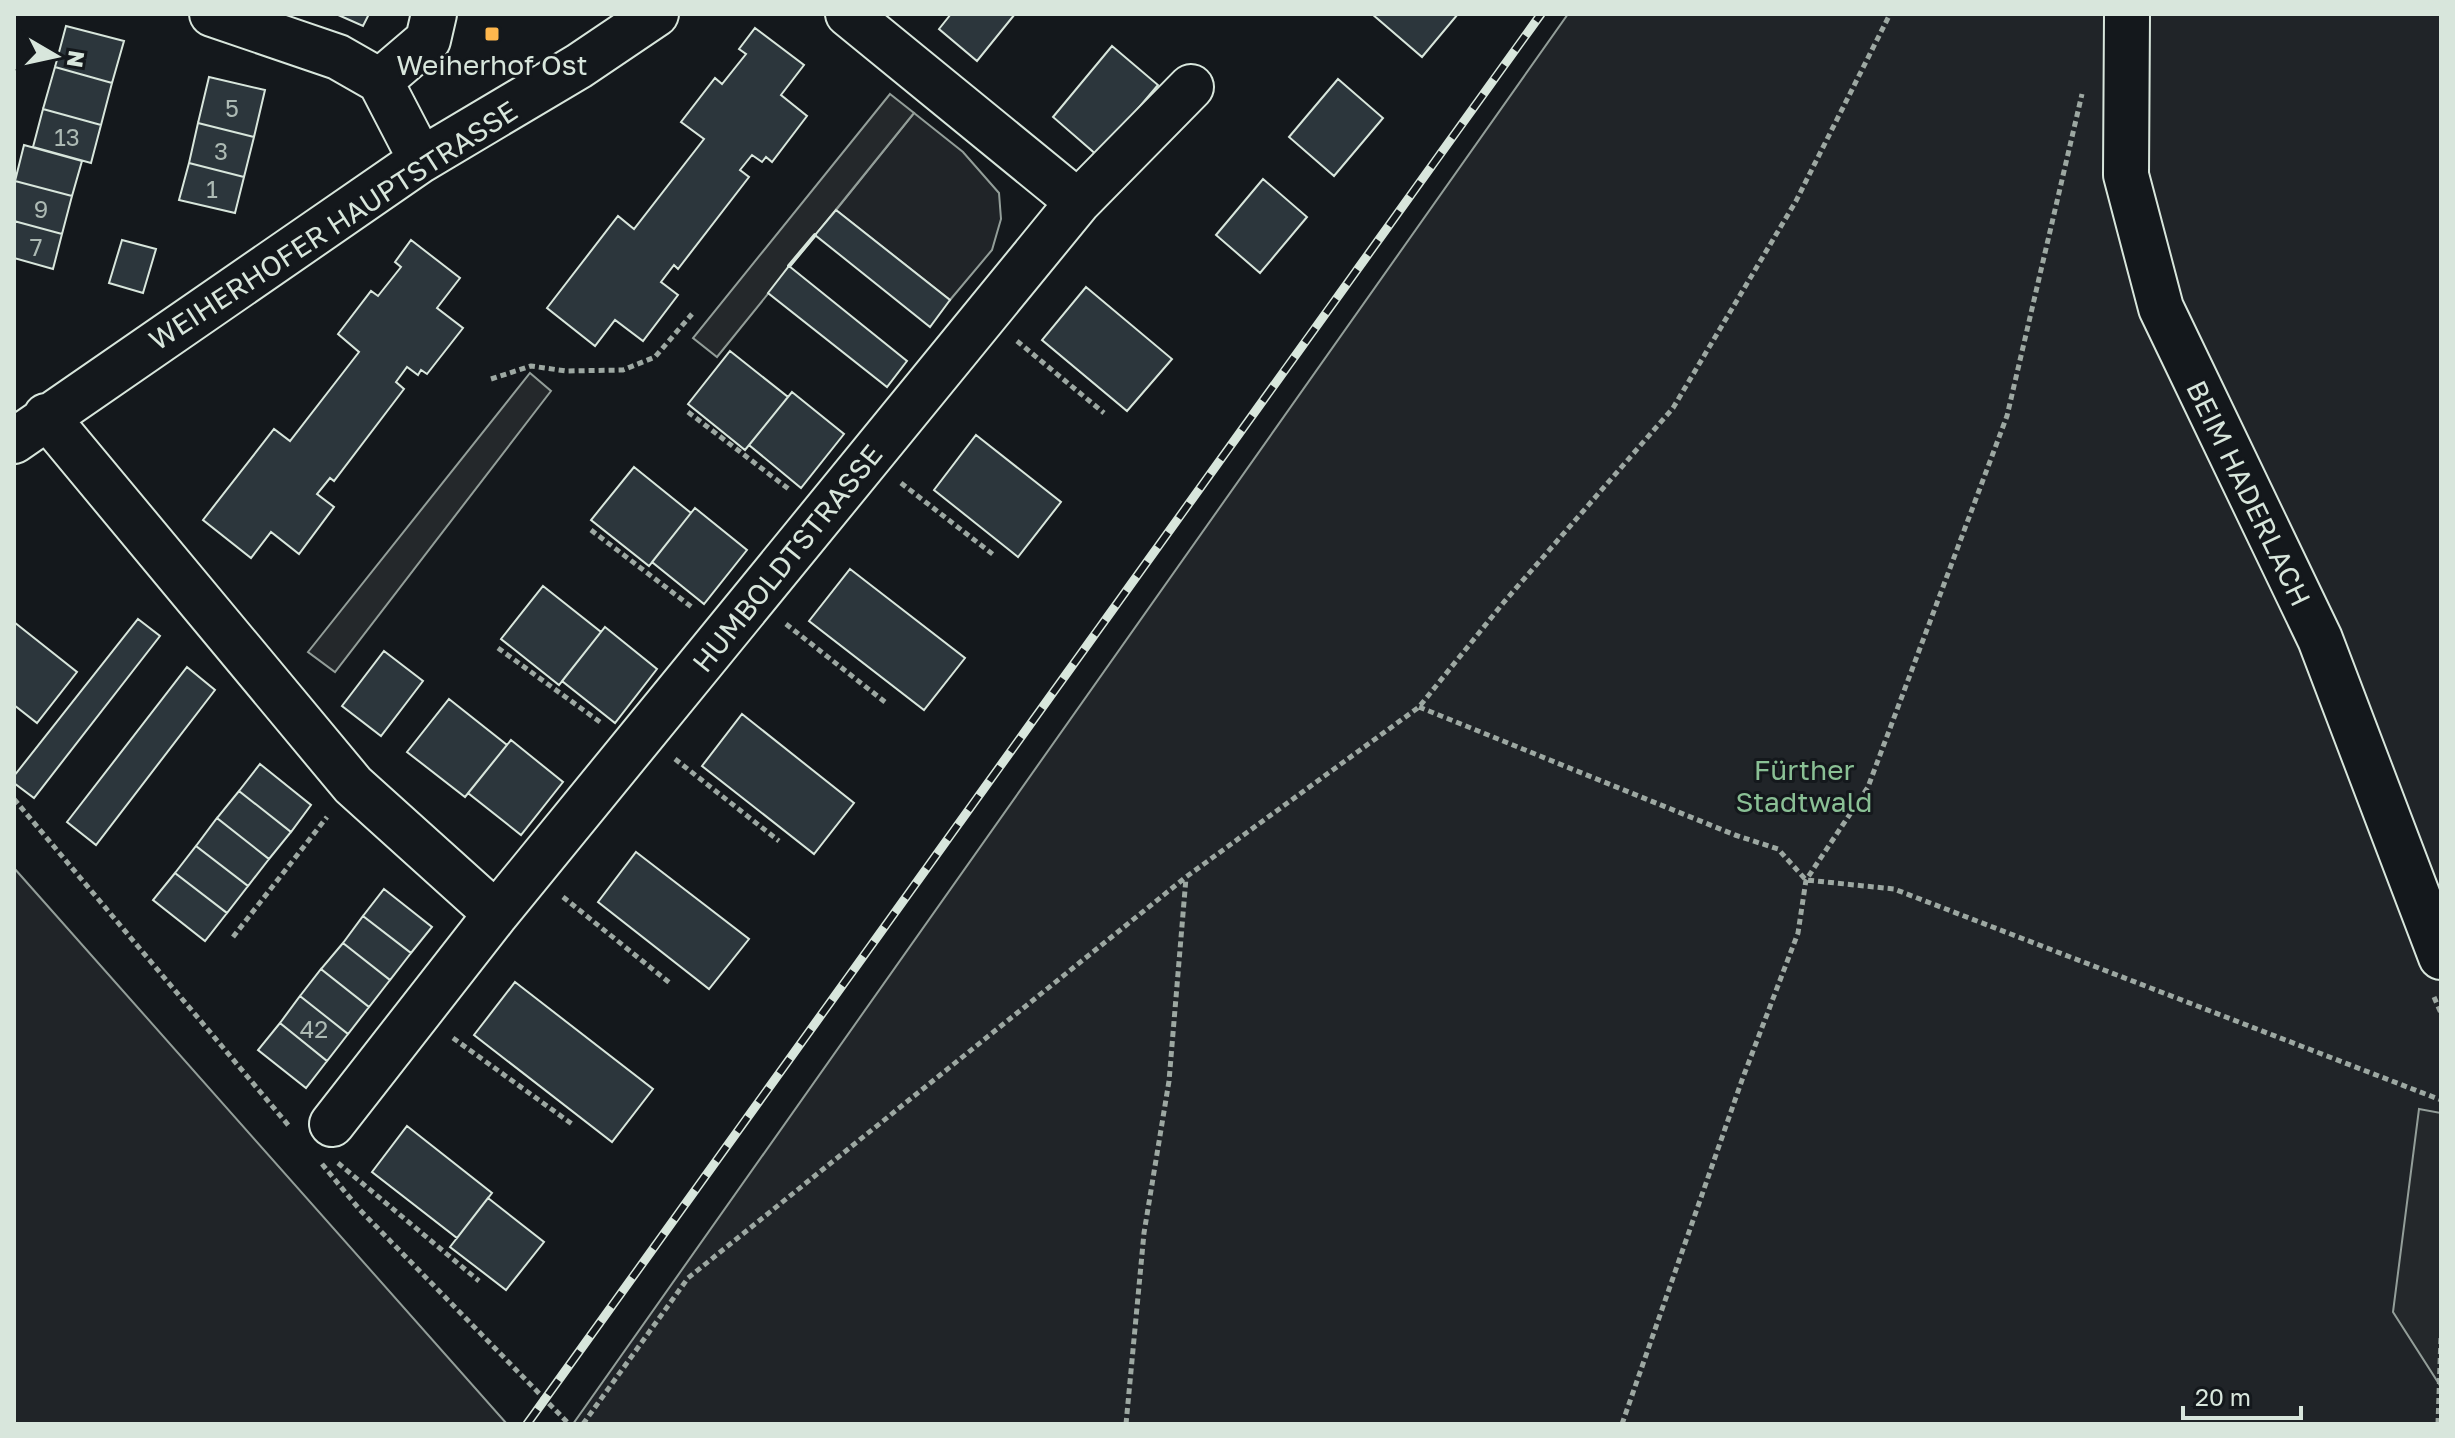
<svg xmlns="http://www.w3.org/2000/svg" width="2455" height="1438" viewBox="0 0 2455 1438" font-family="'Golos Text',sans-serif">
	<rect width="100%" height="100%" fill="#14181c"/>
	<path fill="#202428" stroke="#939e99" stroke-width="2" d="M1568 14H2441V1424H573Z
		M914 113 963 152 999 193 1001 219 992 250 950 300 836 210Z
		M14 868 507 1424H14Z"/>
	<path fill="#24282b" stroke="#939e99" stroke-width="2" d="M890 94 914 113 717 357 693 338Z
		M530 373 551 391 335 672 308 652Z
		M2419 1109 2441 1113V1387L2393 1312Z"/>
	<path fill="#2c363c" stroke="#d8e6dc" stroke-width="2" d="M336 14H369L363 26Z
		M951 14H1015L977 61 939 29Z
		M1372 14H1458L1422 57Z
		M66 26 124 41 112 83 55 67Z
		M755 28 804 65 781 95 807 116 772 162 766 157 762 162 752 155 740 170 749 177 678 269 674 265 661 282 678 295 643 341 615 320 595 346 547 308 618 216 634 229 704 139 681 122 715 78 722 84 746 54 739 49Z
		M1112 46 1158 85 1098 156 1053 117Z
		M55 67 112 83 101 125 43 109Z
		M209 77 265 90 254 137 198 123Z
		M1338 79 1383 118 1334 176 1289 137Z
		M43 109 101 125 91 163 33 147Z
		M198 123 254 137 244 177 189 163Z
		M24 145 82 161 72 196 15 181Z
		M189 163 244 177 235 213 179 200Z
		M1263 179 1307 217 1260 273 1216 235Z
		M15 181 72 196 62 234 14 221Z
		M836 210 950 300 930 327 815 235Z
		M14 221 62 234 53 269 14 258Z
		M122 240 156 249 143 293 109 283Z
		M411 240 460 278 437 308 463 328 427 374 421 370 418 375 407 367 396 382 404 389 334 481 330 478 317 494 334 507 299 554 271 532 251 558 203 520 274 429 290 441 359 352 338 334 371 291 378 296 401 267 395 262Z
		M789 266 907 361 887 387 768 293Z
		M1086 287 1172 359 1127 411 1042 340Z
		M730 351 788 397 745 450 688 404Z
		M792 392 844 434 801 488 749 445Z
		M976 435 1061 502 1018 557 934 490Z
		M634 467 691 513 649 566 591 520Z
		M695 508 747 550 704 604 652 562Z
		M850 569 965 658 924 710 809 621Z
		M543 586 601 632 559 685 501 639Z
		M138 619 160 636 34 798 14 783V776Z
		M14 622 77 672 37 723 14 705Z
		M605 627 657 669 615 723 562 681Z
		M384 651 423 681 381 736 342 706Z
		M187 667 215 690 96 845 67 822Z
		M449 699 507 745 465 797 407 752Z
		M742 714 854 803 814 854 702 766Z
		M511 740 563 782 521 835 468 793Z
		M260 764 311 805 291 832 239 791Z
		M239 791 291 832 269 859 217 818Z
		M217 818 269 859 248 886 196 846Z
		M196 846 248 886 227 913 175 873Z
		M636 852 749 939 709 989 598 902Z
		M175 873 227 913 205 941 153 900Z
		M384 889 432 927 411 953 363 916Z
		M363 916 411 953 390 980 343 943Z
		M343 943 390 980 369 1007 321 969Z
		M321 969 369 1007 348 1034 300 996Z
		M515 982 653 1089 612 1142 474 1035Z
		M300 996 348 1034 327 1061 280 1023Z
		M280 1023 327 1061 306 1088 258 1050Z
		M407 1126 492 1193 457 1238 372 1172Z
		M488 1198 544 1242 506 1290 450 1247Z"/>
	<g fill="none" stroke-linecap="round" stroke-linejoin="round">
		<defs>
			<path id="minor" d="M212 14 338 57 380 81
				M2127 14 2126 175 2161 308 2320 639 2441 957
				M380 81 421 160
				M380 81 428 40 434 14
				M1078 202 1191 87
				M46 416 353 785 496 914
				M14 441 421 160 579 66 656 14
				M332 1124 496 914 1078 202 848 14"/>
		</defs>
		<use href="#minor" stroke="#d8e6dc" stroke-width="48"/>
		<path stroke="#9da8a2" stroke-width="5" stroke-dasharray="6 4" stroke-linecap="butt" d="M1017 341 1104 413
			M491 379 531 366 566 371 623 370 655 357 692 314
			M688 412 790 490
			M901 483 995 556
			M591 530 693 608
			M786 624 885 702
			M498 648 600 722
			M1419 707 1735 835 1778 849 1806 880 1894 889 2441 1100
			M675 759 779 841
			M14 799 289 1126
			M563 897 671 984
			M233 937 327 817
			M2434 997 2441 1013
			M453 1038 572 1124
			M338 1163 479 1281
			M322 1164 360 1210 569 1424
			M583 1424 688 1278 1186 877 1419 707 1504 602 1673 408 1796 201 1890 14
			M1126 1424 1144 1233 1169 1081 1186 878
			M1622 1424 1742 1080 1798 933 1806 880 1868 787 2007 416 2082 94
			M2438 1424 2441 1336"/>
		<use href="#minor" stroke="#14181c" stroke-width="44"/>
		<defs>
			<path id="rail" d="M527 1424 1541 14"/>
		</defs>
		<use href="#rail" stroke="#d8e6dc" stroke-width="9"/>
		<use href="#rail" stroke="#14181c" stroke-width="6" stroke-dasharray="18" stroke-linecap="butt"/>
		<path stroke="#d8e6dc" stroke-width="4" d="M789 266 815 235"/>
	</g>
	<rect fill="#ffb74d" stroke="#14181c" stroke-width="3" x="484" y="26" width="16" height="16" rx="4"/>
	<g text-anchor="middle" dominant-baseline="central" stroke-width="6" stroke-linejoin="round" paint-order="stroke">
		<g font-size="24" fill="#adbab4">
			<text x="232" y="107">5</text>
			<text x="67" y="136">13</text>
			<text x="221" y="150">3</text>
			<text x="212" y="188">1</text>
			<text x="41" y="208">9</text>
			<text x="36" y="246">7</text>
			<text x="314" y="1028">42</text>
		</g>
		<g font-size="28" fill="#d8e6dc" stroke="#14181c">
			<text x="492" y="64">Weiherhof Ost</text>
		</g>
		<g font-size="28" fill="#d8e6dc" stroke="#14181c">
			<text transform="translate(333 225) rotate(-33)">WEIHERHOFER HAUPTSTRASSE</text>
			<text transform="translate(2249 493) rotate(64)">BEIM HADERLACH</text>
			<text transform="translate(787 558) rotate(-51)">HUMBOLDTSTRASSE</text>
		</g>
		<g font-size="28" fill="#8ac095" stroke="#14181c">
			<text x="1804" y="769">Fürther<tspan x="1804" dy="32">Stadtwald</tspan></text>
		</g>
	</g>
	<rect width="2455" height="1438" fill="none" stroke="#d8e6dc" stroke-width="32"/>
	<g transform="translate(56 56) rotate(99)" stroke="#14181c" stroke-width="6" paint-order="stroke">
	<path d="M0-6L14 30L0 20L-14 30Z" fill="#d8e6dc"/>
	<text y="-12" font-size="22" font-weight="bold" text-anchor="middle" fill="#d8e6dc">N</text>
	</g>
	<path d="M2183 1406v12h118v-12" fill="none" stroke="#d8e6dc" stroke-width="4"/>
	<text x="2195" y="1406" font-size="24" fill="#d8e6dc" stroke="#14181c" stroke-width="6" paint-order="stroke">20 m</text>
</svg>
